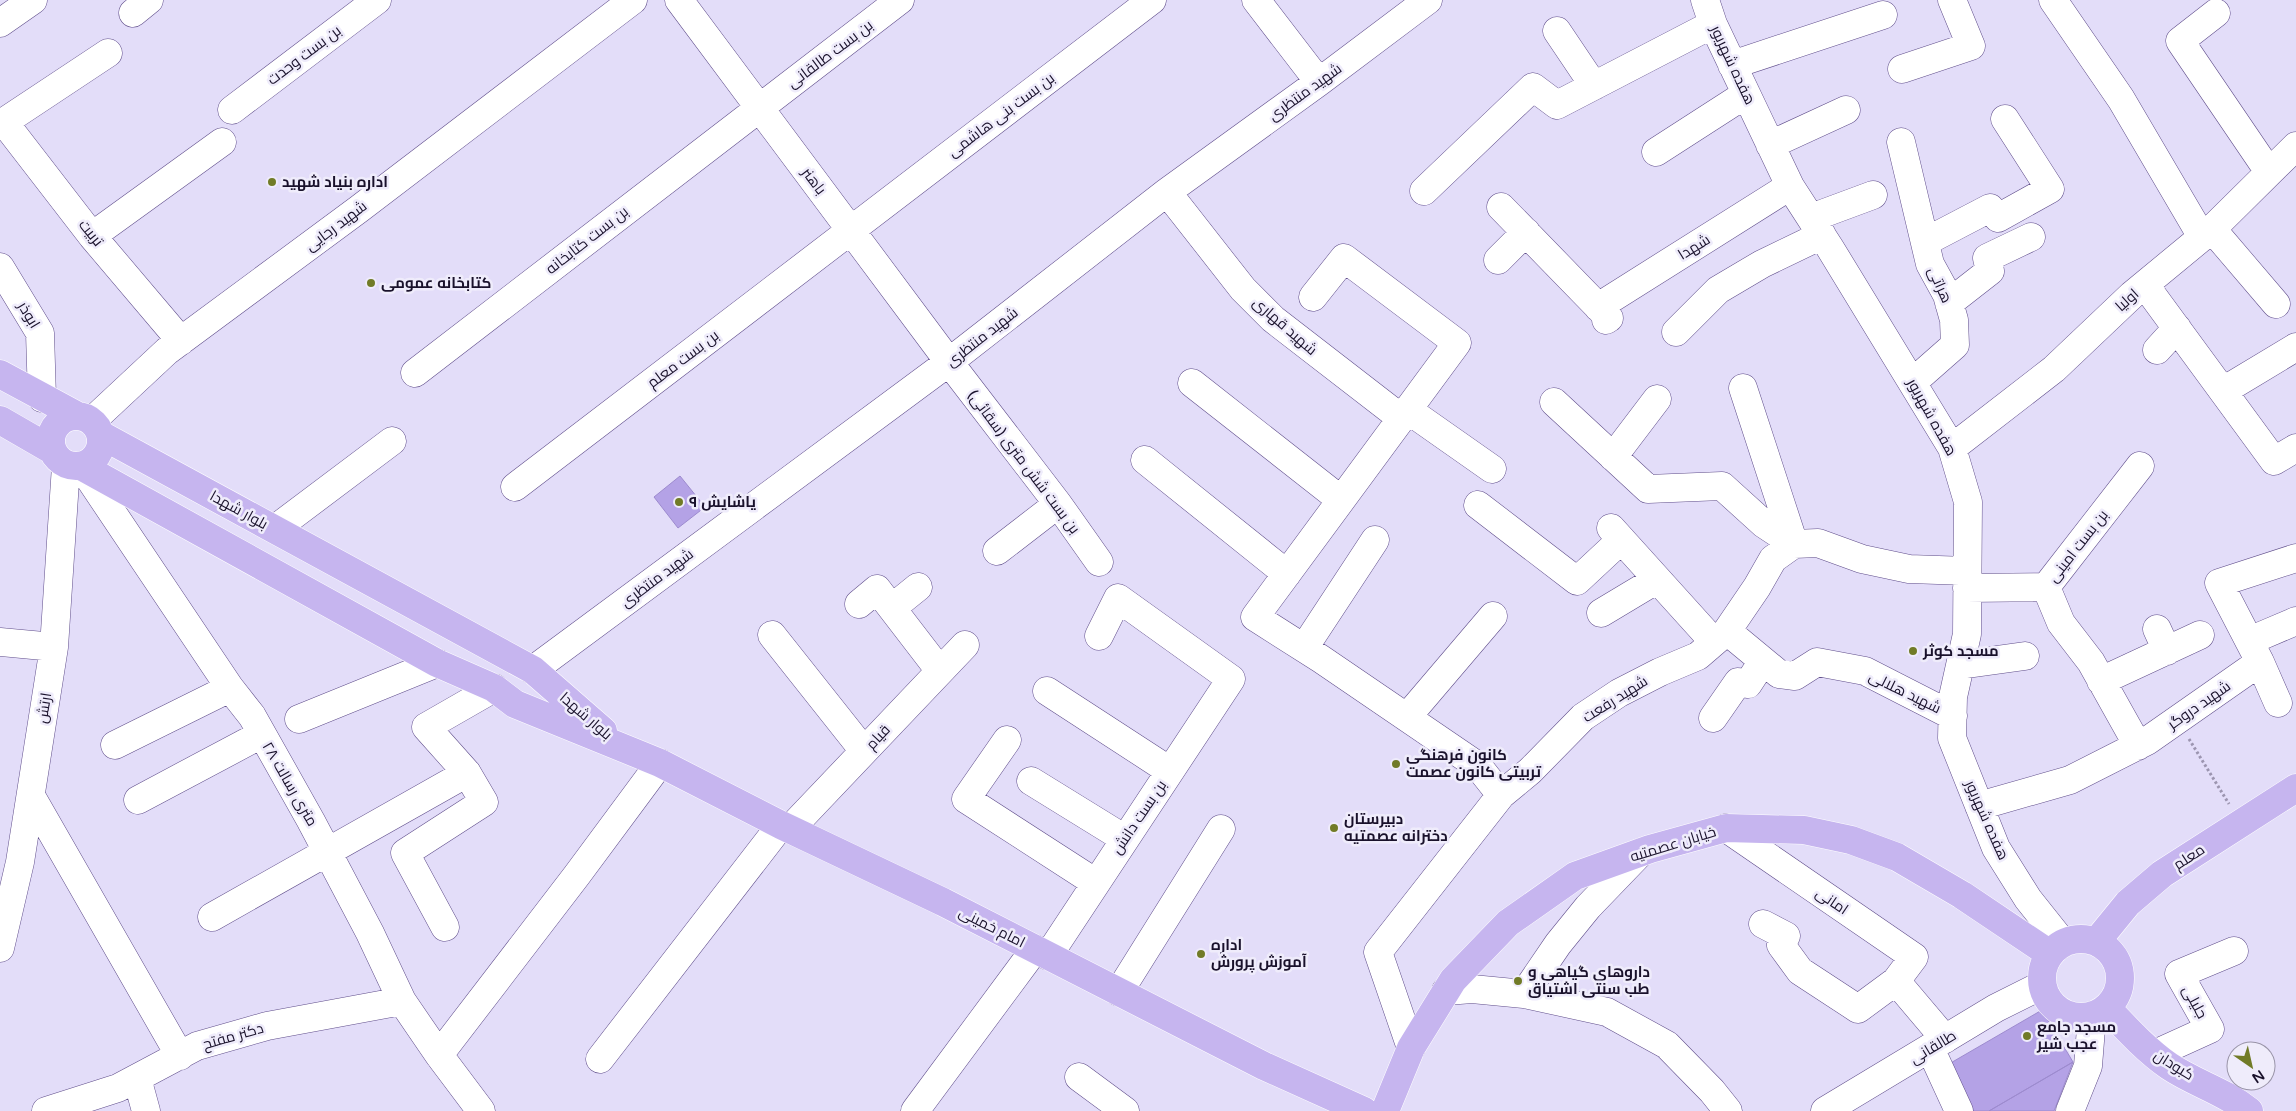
<svg xmlns="http://www.w3.org/2000/svg" width="2296" height="1111" viewBox="0 0 2296 1111" font-family="'Varela Round',Cairo,sans-serif">
	<rect width="100%" height="100%" fill="#e3ddf9"/>
	<path fill="#b4a2e6" stroke="#9d8bce" d="M680 476 705 507 678 528 654 497Z
		M2042 1010 2073 1062 1989 1111H1967L1942 1068Z
		M2073 1062 2054 1111H1989Z"/>
	<g fill="none" stroke-linecap="round" stroke-linejoin="round">
		<defs>
			<path id="minor" d="M679 0 949 362 1058 504 1099 562
				M1256 0 1319 82
				M1705 0 1713 24 1790 186 1830 248 1952 448 1968 502 1967 634 1953 697 1952 738 1996 848 2028 899 2063 943
				M2053 0 2121 99 2202 237
				M133 13 149 0
				M2216 13 2180 41 2269 172
				M0 23 33 0
				M1557 31 1594 86
				M108 53 4 122 92 236 181 341
				M1732 65 1883 15
				M1902 69 1971 46 1952 0
				M232 110 377 0
				M1901 142 1930 264 1947 295 1954 320 1955 345 1913 382
				M1770 145 1846 110
				M1656 152 1746 94
				M1424 191 1533 87 1557 105 1713 24
				M1167 192 1243 289 1273 319 1401 418
				M1501 207 1609 318 1606 320
				M1811 218 1873 195
				M2212 229 2276 304
				M92 236 222 142
				M1925 242 1990 208 1998 218 2050 189 2005 119
				M1498 260 1526 232
				M0 267 40 333 42 398
				M2145 285 2274 461 2296 448
				M1313 297 1344 258 1457 343 1255 617 1321 659 1478 766 1501 795
				M1949 303 1990 271 1987 258 2031 237
				M1598 307 1790 186
				M1676 332 1718 290 1762 264 1822 235
				M2157 350 2177 328
				M415 373 900 0
				M1192 383 1341 500
				M2223 391 2296 347
				M1554 402 1648 489 1722 486 1764 524 1794 544 1743 388
				M1408 410 1492 469
				M92 421 167 351 359 209 633 0
				M1952 448 2054 369 2132 295 2212 229 2296 146
				M1613 457 1657 399
				M1145 460 1287 574
				M81 466 230 688 252 716 311 821 370 933 402 1001 439 1055 481 1111
				M515 487 1152 0
				M1478 505 1577 581 1621 540
				M1611 528 1714 642
				M275 529 392 441
				M997 551 1058 504
				M2046 587 2061 623 2091 662 2138 746
				M1967 588 2046 587 2140 466
				M859 604 877 589 940 671
				M892 608 918 587
				M1601 613 1656 580
				M2157 629 2167 651
				M1727 631 1779 674 1795 676 1817 662 1865 671 1953 716
				M772 635 864 751
				M2249 641 2296 621
				M0 642 54 647
				M1304 648 1375 540
				M2260 662 2278 703
				M1960 665 2025 656
				M533 670 949 362 1167 192 1319 82 1428 0
				M2101 681 2200 635
				M1047 691 1170 771
				M1407 717 1493 616
				M1713 718 1738 682 1748 684 1763 661
				M299 719 437 663
				M1007 740 966 799 1096 883
				M115 745 230 688
				M1031 781 1125 839
				M31 796 180 1056
				M138 800 262 734
				M1979 806 2070 780 2147 741 2260 662 2219 583 2296 558
				M791 828 965 645
				M1726 828 1914 957 1896 981
				M212 917 467 773
				M1763 924 1786 936 1781 945 1800 971 1858 1009 1896 981 1945 1039
				M445 927 405 853 484 802 467 773 426 727 494 688
				M0 948 20 862 54 647 66 466
				M1048 956 1231 679 1118 598 1099 636
				M1446 991 1472 989 1524 994 1607 1012 1667 1045 1712 1091 1728 1111
				M1119 992 1221 829
				M1524 994 1558 944 1588 907 1640 853
				M1411 1048 1378 952 1501 795 1530 771 1583 717 1619 693 1660 672 1698 656 1727 631 1757 587 1773 559 1794 544 1818 543 1862 559 1909 569 1967 571
				M1930 1048 1959 1111
				M2155 1054 2210 1029 2179 974 2234 951
				M439 1055 577 875 660 763
				M600 1059 781 825
				M1079 1077 1125 1111
				M137 1078 146 1111
				M46 1111 118 1088 197 1046 267 1026 402 1001
				M915 1111 1035 949
				M1825 1111 1996 1008 2042 985
				M2070 1111 2088 1066 2092 1016"/>
			<path id="major" d="M0 374 76 415
				M51 441a25 25 0 1 1 50 0a25 25 0 1 1-50 0Z
				M0 420 52 450
				M101 435 533 670 603 731
				M81 466 437 663 494 688 515 704 660 763 781 825 943 902 1264 1066 1364 1111
				M2042 978a39 39 0 1 1 78 0a39 39 0 1 1-78 0Z
				M2097 941 2128 903 2162 874 2296 788
				M2107 1008C2126 1028 2146 1050 2169 1066 2194 1083 2224 1091 2249 1111
				M1385 1111 1411 1048 1453 980 1508 923 1575 876 1650 849 1726 828 1804 830 1851 840 1897 857 1962 895 2050 954"/>
		</defs>
		<use href="#minor" stroke="#604e8b" stroke-width="29"/>
		<use href="#major" stroke="#fff" stroke-width="29"/>
		<path stroke="#9c95b0" stroke-width="3" stroke-dasharray="2.5 2.5" stroke-linecap="butt" d="M2189 739 2229 804"/>
		<use href="#minor" stroke="#fff" stroke-width="28"/>
		<use href="#major" stroke="#c6b5ef" stroke-width="28"/>
	</g>
	<g fill="#717b27" stroke="#efecfb" stroke-width="2">
		<circle cx="272" cy="182" r="5"/>
		<circle cx="371" cy="283" r="5"/>
		<circle cx="679" cy="502" r="5"/>
		<circle cx="1913" cy="651" r="5"/>
		<circle cx="1396" cy="764" r="5"/>
		<circle cx="1334" cy="828" r="5"/>
		<circle cx="1201" cy="954" r="5"/>
		<circle cx="1518" cy="981" r="5"/>
		<circle cx="2027" cy="1036" r="5"/>
	</g>
	<g text-anchor="middle" dominant-baseline="central" stroke-width="5" stroke-linejoin="round" paint-order="stroke">
		<g font-size="15" fill="#19112b" stroke="#efecfb">
			<text transform="translate(830 54) rotate(-37)">بن بست طالقانی</text>
			<text transform="translate(304 55) rotate(-37)">بن بست وحدت</text>
			<text transform="translate(1733 65) rotate(65)">هفده شهریور</text>
			<text transform="translate(1305 92) rotate(-36)">شهید منتظری</text>
			<text transform="translate(1001 115) rotate(-37)">بن بست بنی هاشمی</text>
			<text transform="translate(814 181) rotate(53)">باهنر</text>
			<text transform="translate(336 226) rotate(-37)">شهید رجایی</text>
			<text transform="translate(91 233) rotate(51)">تربیت</text>
			<text transform="translate(587 240) rotate(-38)">بن بست کتابخانه</text>
			<text transform="translate(1694 247) rotate(-32)">شهدا</text>
			<text transform="translate(1940 285) rotate(66)">هراتی</text>
			<text transform="translate(2127 300) rotate(-42)">اولیا</text>
			<text transform="translate(29 315) rotate(59)">ابوذر</text>
			<text transform="translate(1285 326) rotate(41)">شهید قهاری</text>
			<text transform="translate(982 337) rotate(-38)">شهید منتظری</text>
			<text transform="translate(683 359) rotate(-37)">بن بست معلم</text>
			<text transform="translate(1932 417) rotate(61)">هفده شهریور</text>
			<text transform="translate(1024 462) rotate(53)">بن بست شش متری (سقائی)</text>
			<text transform="translate(239 510) rotate(29)">بلوار شهدا</text>
			<text transform="translate(2078 546) rotate(-52)">بن بست امینی</text>
			<text transform="translate(657 578) rotate(-37)">شهید منتظری</text>
			<text transform="translate(1905 692) rotate(26)">شهید هلالی</text>
			<text transform="translate(1615 699) rotate(-32)">شهید رفعت</text>
			<text transform="translate(2199 705) rotate(-35)">شهید دروگر</text>
			<text transform="translate(44 708) rotate(-81)">ارتش</text>
			<text transform="translate(586 716) rotate(41)">بلوار شهدا</text>
			<text transform="translate(878 737) rotate(-47)">قیام</text>
			<text transform="translate(290 784) rotate(60)">۲۸ متری رسالت</text>
			<text transform="translate(1139 817) rotate(-56)">بن بست دانش</text>
			<text transform="translate(1987 820) rotate(66)">هفده شهریور</text>
			<text transform="translate(1673 844) rotate(-17)">خیابان عصمتیه</text>
			<text transform="translate(2189 857) rotate(-33)">معلم</text>
			<text transform="translate(1832 901) rotate(34)">امانی</text>
			<text transform="translate(992 927) rotate(27)">امام خمینی</text>
			<text transform="translate(2195 1002) rotate(61)">جلیلی</text>
			<text transform="translate(233 1036) rotate(-16)">دکتر مفتح</text>
			<text transform="translate(1933 1047) rotate(-31)">طالقانی</text>
			<text transform="translate(2174 1065) rotate(32)">کبودان</text>
		</g>
		<g font-size="15" font-weight="bold" fill="#19112b" stroke="#efecfb" text-anchor="start">
			<text x="282" y="182">اداره بنیاد شهید</text>
			<text x="381" y="283">کتابخانه عمومی</text>
			<text x="689" y="502">یاشایش ۹</text>
			<text x="1923" y="651">مسجد کوثر</text>
			<text x="1406" y="755">کانون فرهنگی<tspan x="1406" dy="17">تربیتی کانون عصمت</tspan></text>
			<text x="1344" y="819">دبیرستان<tspan x="1344" dy="17">دخترانه عصمتیه</tspan></text>
			<text x="1211" y="945">اداره<tspan x="1211" dy="17">آموزش پرورش</tspan></text>
			<text x="1528" y="972">داروهای گیاهی و<tspan x="1528" dy="17">طب سنتی اشتیاق</tspan></text>
			<text x="2037" y="1027">مسجد جامع<tspan x="2037" dy="17">عجب شیر</tspan></text>
		</g>
	</g>
	<g transform="translate(2251 1066) rotate(146)"><circle r="24" fill="#efecfb" stroke="#9994a8"/>
	<path d="M0-4L9 19L0 12L-9 19Z" fill="#717b27"/>
	<text y="-8" font-size="14" font-weight="bold" text-anchor="middle" fill="#19112b">N</text>
	</g>
</svg>
